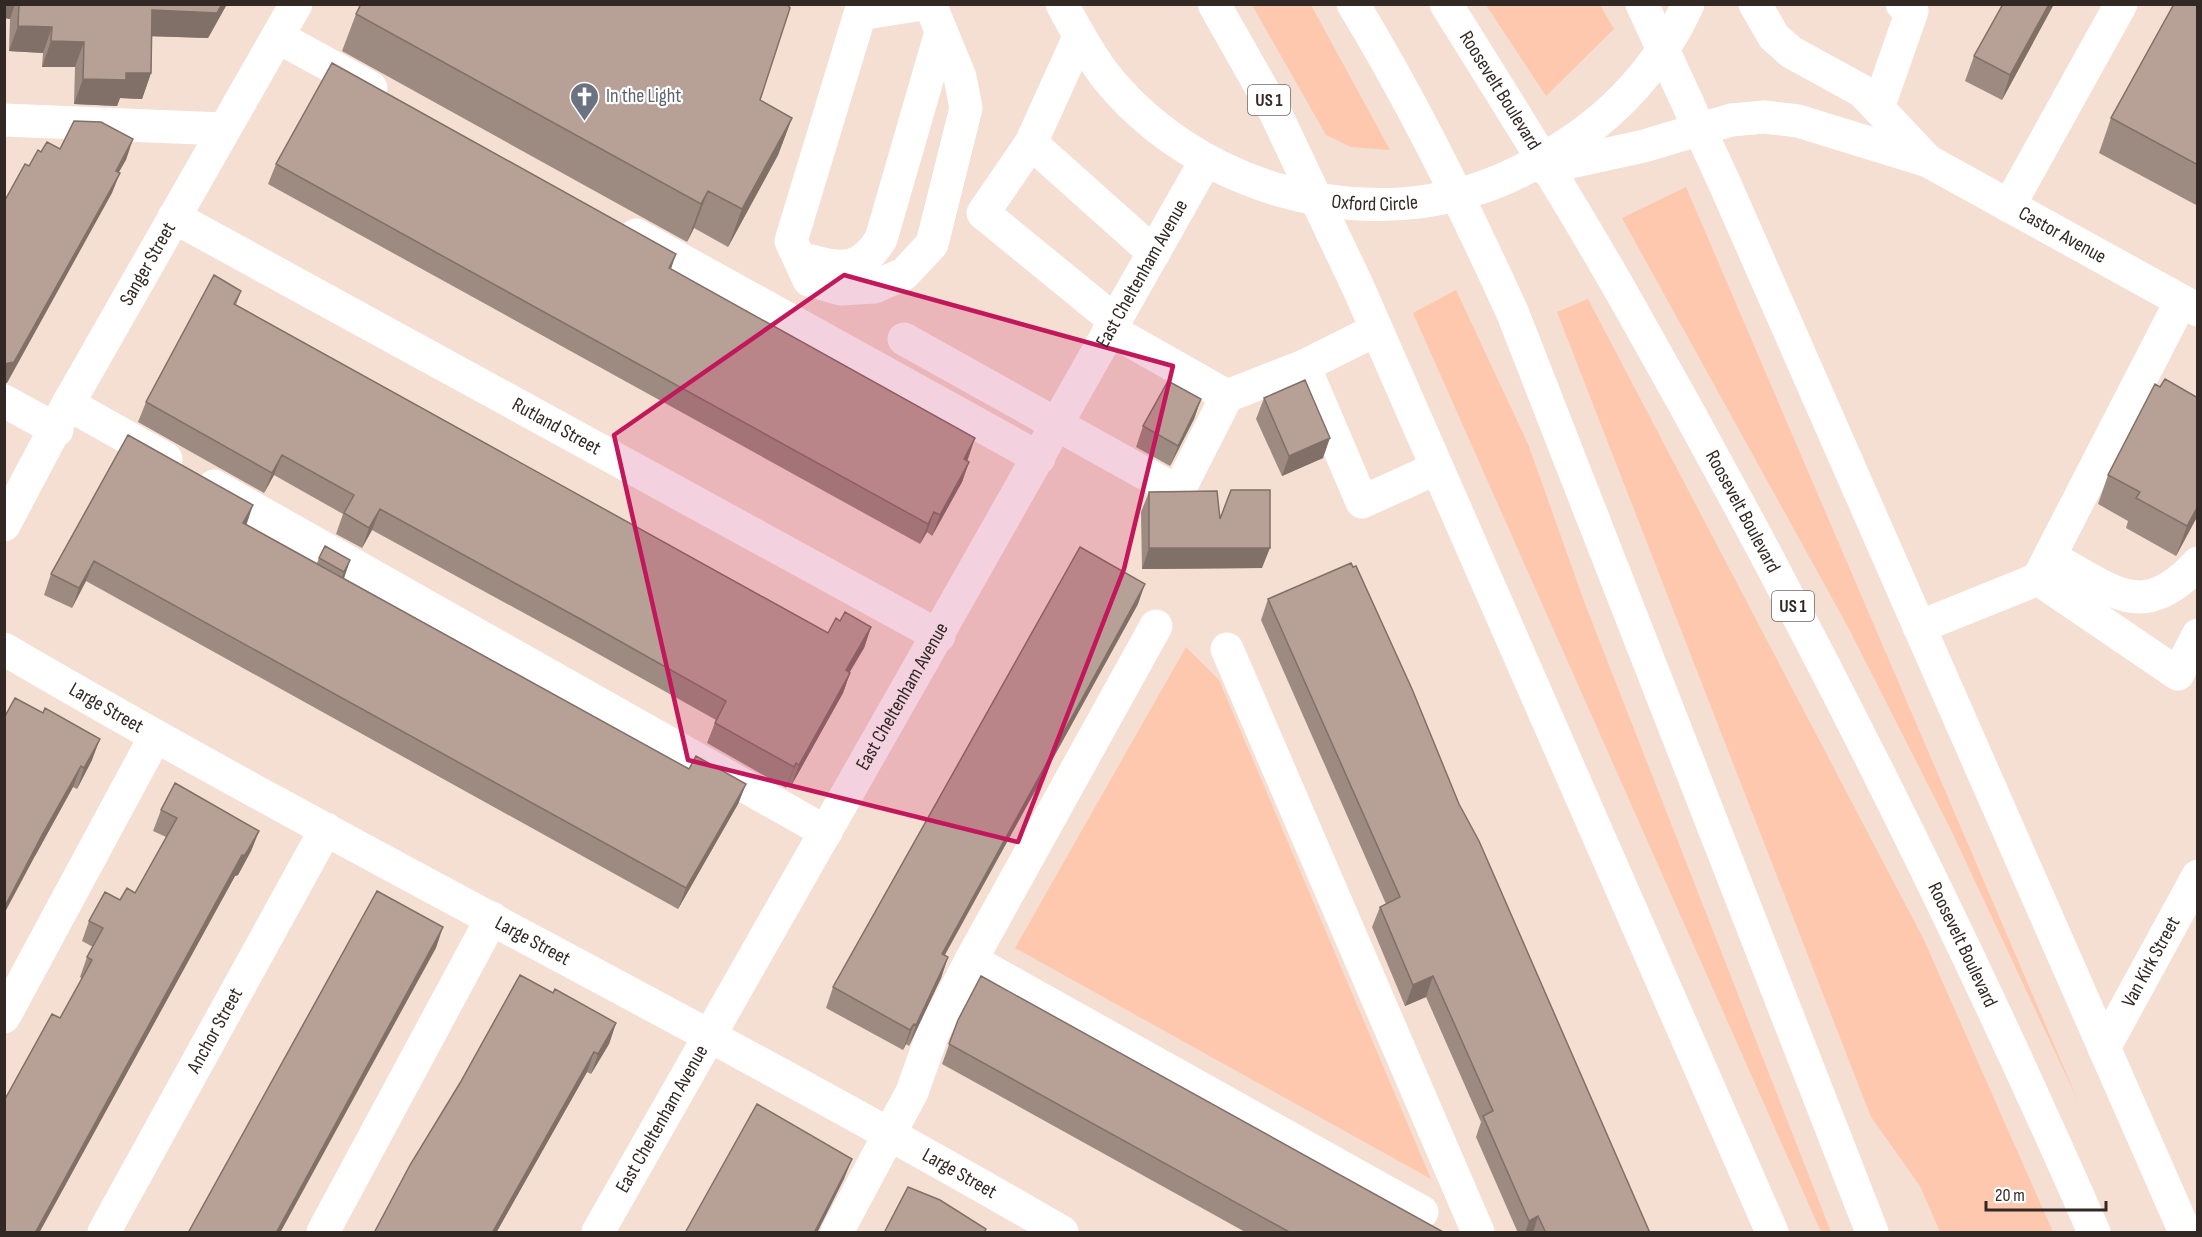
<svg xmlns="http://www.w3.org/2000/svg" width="2202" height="1237" viewBox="0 0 2202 1237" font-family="'Sofia Sans Condensed',sans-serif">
	<rect width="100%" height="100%" fill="#f5ded2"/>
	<path fill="#fec8ae" d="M1252 5H1311L1390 150 1351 147 1326 135Z
		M1486 5H1600L1614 29 1546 96Z
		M1686 187 2079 1103 1951 830 1848 627 1622 218Z
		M1456 290 1528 444 1585 604 1831 1232H1821L1413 313Z
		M1588 299 1924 940 2053 1232H1940L1920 1186 1871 1117 1557 312Z
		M1186 647 1219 680 1431 1179 1015 948Z"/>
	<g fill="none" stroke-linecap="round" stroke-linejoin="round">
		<g stroke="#fff" stroke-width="33">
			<path d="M922 4 860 14 791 241 809 280 841 289 874 287 904 274 932 244 966 108 960 77 930 4"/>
			<path d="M278 37 371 88"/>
			<path d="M1079 37 1031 143 1154 253"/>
			<path d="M1878 108 1912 11 1902 4"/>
			<path d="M4 120 224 129"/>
			<path d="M1031 143 983 213 1114 320"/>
			<path d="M2009 206 2121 4"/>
			<path id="s1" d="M174 217 939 636"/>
			<path d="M636 235 1039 458"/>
			<path d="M812 261C845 271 862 269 881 239L941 32"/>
			<path d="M1109 329 1227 396 1304 366"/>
			<path d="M1376 330 1304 366 1362 502 1437 468"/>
			<path d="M904 339 1178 492 1227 396"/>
			<path d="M4 401 57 430"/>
			<path d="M68 404 166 459"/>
			<path d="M214 486 826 832"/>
			<path id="s2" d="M4 525 68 404 296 4"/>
			<path d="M2050 557C2111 589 2142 625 2198 563"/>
			<path d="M2038 579 2181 301"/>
			<path d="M1919 627 2038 579 2178 674 2198 635"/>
			<path id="s3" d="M4 649C352 853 714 1030 1062 1232"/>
			<path d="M1227 649 1478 1232"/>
			<path d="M971 960 1422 1212"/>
			<path d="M4 1017 155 737"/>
			<path id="s4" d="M2104 1048 2198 876"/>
			<path id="s5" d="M104 1232 326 829"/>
			<path d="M323 1232 492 918"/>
			<path id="s6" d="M598 1232C800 875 1005 518 1206 160"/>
			<path d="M837 1232 912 1092 933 1033 971 960 1156 626"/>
		</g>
		<g stroke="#fff" stroke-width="33">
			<path id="s7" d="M1062 4C1075 29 1088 52 1104 74 1190 183 1348 233 1480 188 1505 180 1530 167 1553 153 1612 118 1659 68 1688 4"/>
			<path d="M1755 4 1774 37 1791 52 1862 91 1927 160"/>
			<path id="s8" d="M1544 168 1644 146 1731 120 1764 117 1798 121 1928 161 2198 310"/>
		</g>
		<g stroke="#fff" stroke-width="33">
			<path d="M1214 4 1274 110 1358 287 1772 1232"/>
			<path d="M1353 4C1414 104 1465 208 1513 314L1872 1232"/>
			<path id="s9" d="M1446 4C1509 105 1573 206 1631 309 1801 609 1956 917 2094 1232"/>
			<path d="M1642 4 1724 182 2185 1232"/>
		</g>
	</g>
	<path fill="#9d8a80" d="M4 4H227L208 38 152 36 151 73 142 99 120 98 117 106 74 104 75 67H42L43 53 9 51 10 19 4 18Z
		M2054 4 2002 100 1965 81 1974 56Z
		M2198 4V206L2099 153 2111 118Z
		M356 14 760 100 792 118 778 155 728 247 694 228 687 242 342 51Z
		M276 164 671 269 969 462 962 482 932 536 927 532 920 544 268 184Z
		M241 291 236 305 828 633 840 621 871 627 864 648 850 672V673L843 693 791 786 788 784 786 788 707 743 716 720 577 642 372 530 362 548 336 534 343 514 274 475 264 493 138 422 146 402Z
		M1264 398 1323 458 1282 476 1256 419Z
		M2198 398V515L2176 556 2126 528 2128 521 2098 504 2108 475Z
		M1201 399 1194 419 1170 466 1136 447 1143 426Z
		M128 435 246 524 317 563 319 558 350 560 344 578 689 769 746 784 738 804 678 909 86 581 72 608 44 595 51 574Z
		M1149 492 1220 519 1262 568 1142 569 1141 512Z
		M1268 599 1459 804 1650 1233H1518L1476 1137 1481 1122 1426 997 1405 1006 1372 927 1380 907 1386 904 1261 620Z
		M1138 604 945 955 948 957 941 978 909 1046 906 1044 903 1050 826 1008 833 987Z
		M43 713 92 760 77 789 73 787 35 856Z
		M161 810 259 831 251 851 238 875 235 876 39 1233H4L60 1018 82 979 80 977 87 957 93 947 82 941 89 921 120 900 135 893 166 837 153 831Z
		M553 993 616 1023 609 1044 591 1074 587 1072 496 1233H374Z
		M958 1020 1445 1233H1247L942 1064Z"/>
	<path fill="#807068" d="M4 4H15L10 19 4 18Z
		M222 4H227L208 38 143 36 152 10Z
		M2049 4H2054L2002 100 2010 75Z
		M18 26 52 27 43 53 9 51Z
		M51 41 84 42 75 67H42Z
		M126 73H151L142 99 120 98 117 106 74 104 83 79Z
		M792 118 778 155 728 247 742 209Z
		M133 139 126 160 108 191 116 171Z
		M120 173 112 193 7 383H4V364Z
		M708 191 694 228 687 242 701 204Z
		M676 254 669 275V268Z
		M1201 399 1194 419 1170 466 1178 446Z
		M975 438 968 459 956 479 964 459Z
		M1330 438 1323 458 1282 476 1289 456Z
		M282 455 274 475 264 493 272 473Z
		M969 462 962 482 932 536 940 515Z
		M253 505 246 526 243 523Z
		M2198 506V515L2176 556 2187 526Z
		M380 509 372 530 362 548 369 528Z
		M934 512 927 532 920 544 928 524Z
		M1149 548H1270L1262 568 1142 569Z
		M350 560 343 581 336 592 344 572Z
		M94 561 86 581 72 608 79 588Z
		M1145 584 1138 604 934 974 942 954Z
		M871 627 864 648 838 691 846 670Z
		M850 673 843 693 791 786 799 765Z
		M100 739 92 760 77 789 84 768Z
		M796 763 788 784 786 788 794 767Z
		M81 766 73 787 35 856 4 914V908L42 835Z
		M746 784 738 804 678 909 686 888Z
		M259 831 251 851 238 875 235 876 39 1233H35L242 855Z
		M443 927 436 948 280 1233H276Z
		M948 957 941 978 909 1046 916 1025Z
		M1433 976 1426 997 1405 1006 1413 985Z
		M616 1023 609 1044 591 1074 598 1054Z
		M914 1024 906 1044 903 1050 910 1030Z
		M594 1052 587 1072 496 1233H492Z
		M852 1159 844 1179 817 1233H814Z
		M1538 1216 1533 1233H1525L1529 1221Z"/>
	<path fill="#b7a095" stroke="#807068" stroke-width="1.5" d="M19 4H222L217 13 152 10 151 73H126V80L83 79 84 42 51 41 52 27 18 26Z
		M361 4H787L790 8 760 100 792 118 742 209 708 191 701 204 356 14Z
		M2003 4H2049L2010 75 1974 56Z
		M2174 4H2198V165L2111 118Z
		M332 63 676 254 669 268 975 438 964 459 969 462 940 515 934 512 928 524 276 164Z
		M74 121 101 122 133 139 116 171 120 173 14 362 4 364V202L25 164 29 166 38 150 41 152 47 142 60 149Z
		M214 275 241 291 234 304 828 633 836 618 840 621 845 612 871 627 846 670 850 673 799 765 796 763 794 767 715 723 726 701 584 621 380 509 369 528 344 513 354 495 282 455 272 473 146 402Z
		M2165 379 2198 398V506L2187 526 2136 498 2140 492 2108 475 2155 384 2160 387Z
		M1305 380 1330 438 1289 456 1264 398Z
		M1168 381 1201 399 1178 446 1143 426Z
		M128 435 253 505 243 523 689 769 696 756 746 784 686 888 94 561 79 588 51 574Z
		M1231 490H1270V548H1149V492L1217 491 1220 519Z
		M325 546 350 560 344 572 319 558Z
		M1080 547 1145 584 942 954 948 957 916 1025 914 1024 910 1030 833 987Z
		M1351 563 1353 567 1356 566 1412 689 1459 804 1479 841 1650 1233H1546L1538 1216 1529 1221 1483 1116 1493 1111 1433 976 1413 985 1380 907 1400 897 1268 599Z
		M15 698 43 713 45 708 100 739 84 768 81 766 42 835 4 908V718Z
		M175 783 259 831 245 855H242L35 1233H4V1101L52 1014 60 1018 92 960 87 957 103 928 89 921 105 892 120 900 127 888 135 893 177 818 161 810Z
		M377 891 443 927 276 1233H188Z
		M520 975 553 993 555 989 616 1023 598 1054 594 1052 492 1233H374L410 1165 460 1083Z
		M981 976 1445 1233H1291L949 1044 958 1020Z
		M757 1104 852 1159 814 1233H685Z
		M908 1187 940 1200 986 1229 984 1233H884Z"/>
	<path fill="#c2185b" fill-opacity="0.2" stroke="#c2185b" stroke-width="4.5" stroke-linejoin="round" d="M844 275 1173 366 1124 569 1018 842 688 760 614 435Z"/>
	<defs>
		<symbol id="church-pin" viewBox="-11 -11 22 30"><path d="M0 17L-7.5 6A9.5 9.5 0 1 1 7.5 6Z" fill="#6b7280" stroke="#fff"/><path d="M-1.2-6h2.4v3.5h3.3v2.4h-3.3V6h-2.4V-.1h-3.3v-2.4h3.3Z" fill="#fff"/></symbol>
	</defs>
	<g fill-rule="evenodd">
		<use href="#church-pin" x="568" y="80" width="33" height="45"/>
	</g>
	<g text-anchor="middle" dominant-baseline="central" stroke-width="4.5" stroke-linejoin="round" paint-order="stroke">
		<g fill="#fff" stroke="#706966" stroke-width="1.5">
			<rect x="1248" y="85" width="42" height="30" rx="4.5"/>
			<rect x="1772" y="591" width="42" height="30" rx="4.5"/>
		</g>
		<g font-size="18" font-weight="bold" fill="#322925">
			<text x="1269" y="100">US 1</text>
			<text x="1793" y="606">US 1</text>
		</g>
		<g font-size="20" fill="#322925" stroke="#fff">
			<text stroke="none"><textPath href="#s9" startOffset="102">Roosevelt Boulevard</textPath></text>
			<text stroke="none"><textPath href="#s7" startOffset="392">Oxford Circle</textPath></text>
			<text stroke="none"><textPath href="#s8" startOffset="550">Castor Avenue</textPath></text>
			<text stroke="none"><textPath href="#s2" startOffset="298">Sanger Street</textPath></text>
			<text stroke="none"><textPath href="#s6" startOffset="1102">East Cheltenham Avenue</textPath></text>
			<text stroke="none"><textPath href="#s1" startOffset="436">Rutland Street</textPath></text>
			<text stroke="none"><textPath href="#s9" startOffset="588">Roosevelt Boulevard</textPath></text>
			<text stroke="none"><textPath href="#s6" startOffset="616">East Cheltenham Avenue</textPath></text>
			<text stroke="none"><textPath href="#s3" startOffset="118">Large Street</textPath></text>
			<text stroke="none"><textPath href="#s3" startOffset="604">Large Street</textPath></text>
			<text stroke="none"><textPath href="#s9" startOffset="1074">Roosevelt Boulevard</textPath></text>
			<text stroke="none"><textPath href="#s4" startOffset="98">Van Kirk Street</textPath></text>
			<text stroke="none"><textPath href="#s5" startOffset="230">Anchor Street</textPath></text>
			<text stroke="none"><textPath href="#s6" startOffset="130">East Cheltenham Avenue</textPath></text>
			<text stroke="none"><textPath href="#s3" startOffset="1090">Large Street</textPath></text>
		</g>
		<g font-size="20" fill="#5b616d" stroke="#fff" text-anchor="start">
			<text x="606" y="96">In the Light</text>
		</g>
	</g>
	<rect width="2202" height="1237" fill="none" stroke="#322925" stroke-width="12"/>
	<path d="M1986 1201v9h120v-9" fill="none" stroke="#322925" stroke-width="3"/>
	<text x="1995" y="1201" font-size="18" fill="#322925" stroke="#ffffff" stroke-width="4.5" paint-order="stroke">20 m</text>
</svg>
